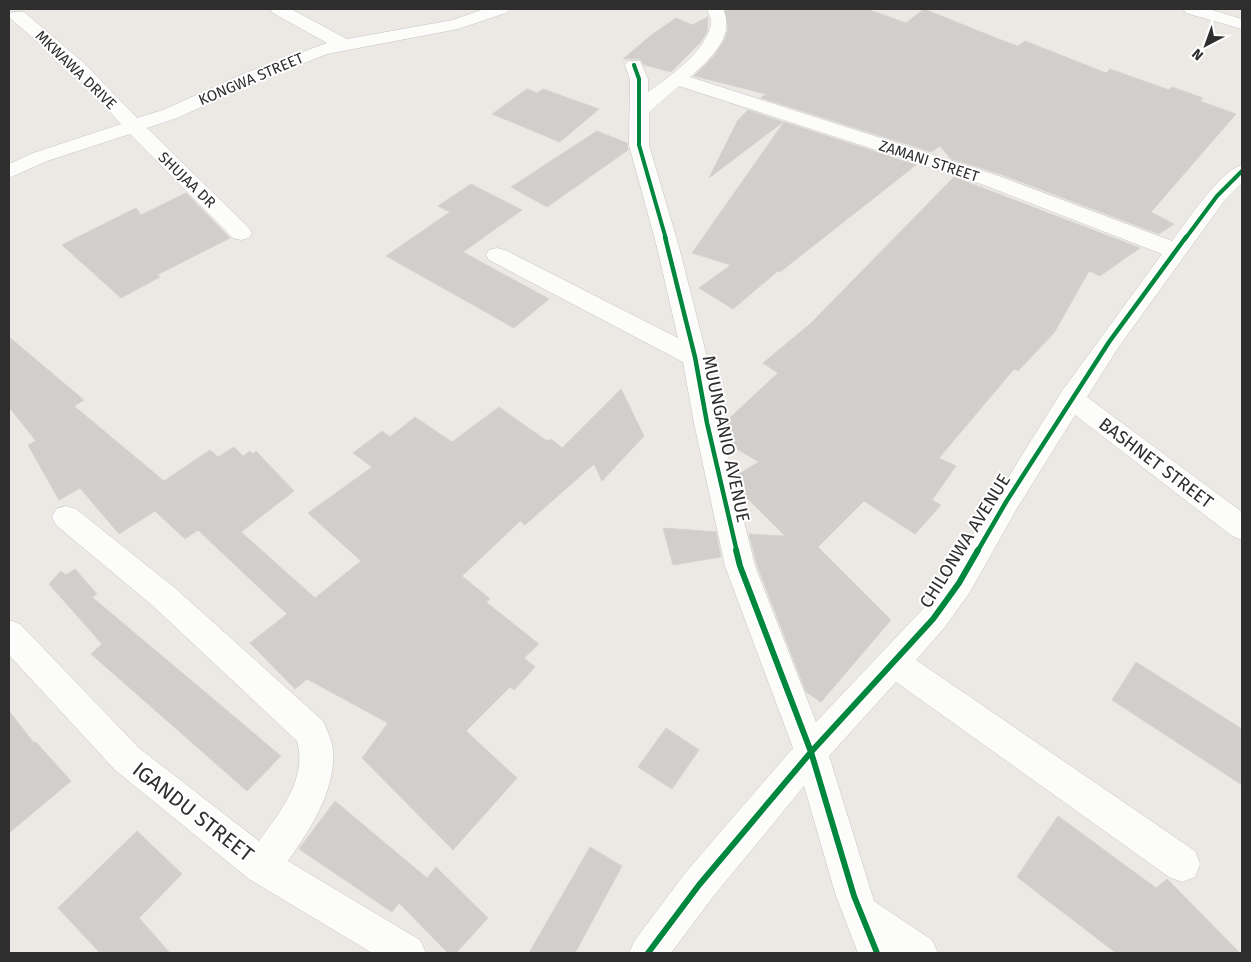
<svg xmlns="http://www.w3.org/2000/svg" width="1251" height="962" viewBox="0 0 1251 962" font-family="'Fira Sans',sans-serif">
	<rect width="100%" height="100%" fill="#ece8e4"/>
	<path fill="#d1cecb" stroke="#d7d4d0" d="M727 9H867L906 23 924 9 1006 42 1018 46 1025 41 1106 73 1110 69 1169 90 1172 87 1203 98 1200 101 1236 114 1151 212 1174 224 1159 234 1000 174 951 159 940 146 931 152 761 98 766 94 694 76 714 56 725 39 728 29 725 10Z
		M708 17 707 32 701 42 671 72 644 65 640 59H623L650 36 676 18 692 25Z
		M527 89 537 93 543 89 599 109 560 142 492 114Z
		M748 110 783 122 709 178 738 120Z
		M784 122 916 165 780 272 778 271 733 309 699 288 731 265 692 253Z
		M597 131 627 143 628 150 547 207 511 187Z
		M954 177 1140 248 1100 276 1089 271 1054 333 1018 371 1014 369 939 458 956 466 932 500 941 505 915 534 864 501 818 547 891 620 821 702 806 692 757 565 749 534 785 536 738 489 735 476 759 462 727 443 722 425 778 373 763 363 810 324Z
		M471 184 522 210 463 252 549 299 514 328 386 256 450 212 438 206Z
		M186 193 230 238 157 275 160 277 121 298 62 245 136 208 141 215Z
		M9 337 84 400 74 406 164 481 210 450 218 457 234 447 243 456 250 451 253 454 256 451 294 491 241 532 315 598 361 561 308 513 372 467 353 453 382 431 390 437 415 417 452 442 499 407 547 441 551 439 562 448 621 389 644 436 602 481 594 464 525 525 520 521 462 576 490 599 486 602 539 644 524 658 535 667 514 690 510 687 466 731 517 778 453 850 362 758 388 723 307 679 295 689 250 643 287 614 198 530 185 539 155 511 119 534 80 488 59 500 28 445 36 441 9 407Z
		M663 528 716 532 721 557 673 565Z
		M75 569 97 594 92 597 281 756 247 791 91 654 102 644 49 584 61 571 66 575Z
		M1136 662 1242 729V785L1112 700Z
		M9 711 34 743 36 742 71 781 9 833Z
		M666 728 699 750 672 789 638 767Z
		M335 801 427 878 436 867 488 918 456 953H448L399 903 392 912 299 849Z
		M1058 816 1156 888 1167 879 1240 953H1116L1017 877Z
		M137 831 182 874 139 918 170 953H100L58 908Z
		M590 847 622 866 575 953H529Z"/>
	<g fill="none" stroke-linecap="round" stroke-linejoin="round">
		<defs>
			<path id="minor" d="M270 9H291L347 39 453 20 484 9H509L506 13 458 29 327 54 259 81 177 118 147 128 249 228 252 233 249 238 241 240 233 238 130 134 47 161 9 178V164L33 153 121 124 72 71 12 20 9 16 12 12H24L84 63 137 118 163 110 245 73 327 43 273 13Z
				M707 9H723C736 37 710 59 690 77L999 176 1172 241C1186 223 1220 170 1242 165V183L1224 201 1118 348 1087 397 1242 512V540L1232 536 1075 415 1016 510 970 592 944 628 916 660 1195 851 1200 864 1195 877 1182 882 1169 877 896 682 829 756 874 901 932 940 938 953H858L836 896 804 786 712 898 671 953H629L635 940 686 872 793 748 725 566 694 423 683 362 489 260 486 255 489 250 497 248 505 250 678 338 657 247 629 145 630 79 625 65 628 61H640L648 79V92C669 77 708 50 711 23 712 19 708 13 707 9ZM679 86 984 185 1162 254 1062 391 948 574 922 610 816 722 755 566 720 423 707 357 679 247 649 145V112Z
				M1183 9H1209L1242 19V29L1186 13Z
				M66 506 76 509 175 588 323 721C327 730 332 741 333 750 336 790 310 830 288 861L420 940 426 953H372L249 879 115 770 9 655V620L20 624 139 748 259 841C279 814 308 778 297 741L153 606 56 525 52 517 56 509Z"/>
		</defs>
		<use href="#minor" stroke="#c5c4c5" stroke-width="1"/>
		<use href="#minor" fill="#fcfcfb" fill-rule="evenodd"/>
		<defs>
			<path id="cycleway-far2" d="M634 65 639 79V145L666 239
				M1185 239 1217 196 1242 171"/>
			<path id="cycleway-far1" d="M665 237 695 357 707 423 737 552
				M977 552 1006 502 1109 342 1186 237"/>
			<path id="cycleway" d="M736 550 740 566 811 752 854 896 877 953
				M648 953 699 885 811 752 933 619 959 583 978 550"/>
		</defs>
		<use href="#cycleway-far2" stroke="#fff" stroke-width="6"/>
		<use href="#cycleway-far1" stroke="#fff" stroke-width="8"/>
		<use href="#cycleway" stroke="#fff" stroke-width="9"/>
		<use href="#cycleway-far2" stroke="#00873e" stroke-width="4"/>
		<use href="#cycleway-far1" stroke="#00873e" stroke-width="4.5"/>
		<use href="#cycleway" stroke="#00873e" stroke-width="6"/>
	</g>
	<g text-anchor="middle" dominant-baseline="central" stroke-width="4" stroke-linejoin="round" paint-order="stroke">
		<g font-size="15" fill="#2e2e2e" stroke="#fff">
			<text transform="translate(76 70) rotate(44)">MKWAWA DRIVE</text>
			<text transform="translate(251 79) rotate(-23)">KONGWA STREET</text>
			<text transform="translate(929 161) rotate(18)">ZAMANI STREET</text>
			<text transform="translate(187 180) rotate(44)">SHUJAA DR</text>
		</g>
		<g font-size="18" fill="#2e2e2e" stroke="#fff">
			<text transform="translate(726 439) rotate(78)">MUUNGANIO AVENUE</text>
			<text transform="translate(1156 463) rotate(37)">BASHNET STREET</text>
			<text transform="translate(965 541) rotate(-58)">CHILONWA AVENUE</text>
		</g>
		<g font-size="21" fill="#2e2e2e" stroke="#fff">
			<text transform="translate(193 812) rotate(38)">IGANDU STREET</text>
		</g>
	</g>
	<rect width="1251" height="962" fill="none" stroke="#2e2e2e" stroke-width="20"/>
	<g transform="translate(1206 45) rotate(221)" stroke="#ffffff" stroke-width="4" paint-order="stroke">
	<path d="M0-4L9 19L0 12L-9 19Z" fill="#2e2e2e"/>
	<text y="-8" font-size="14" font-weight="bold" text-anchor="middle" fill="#2e2e2e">N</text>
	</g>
</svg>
